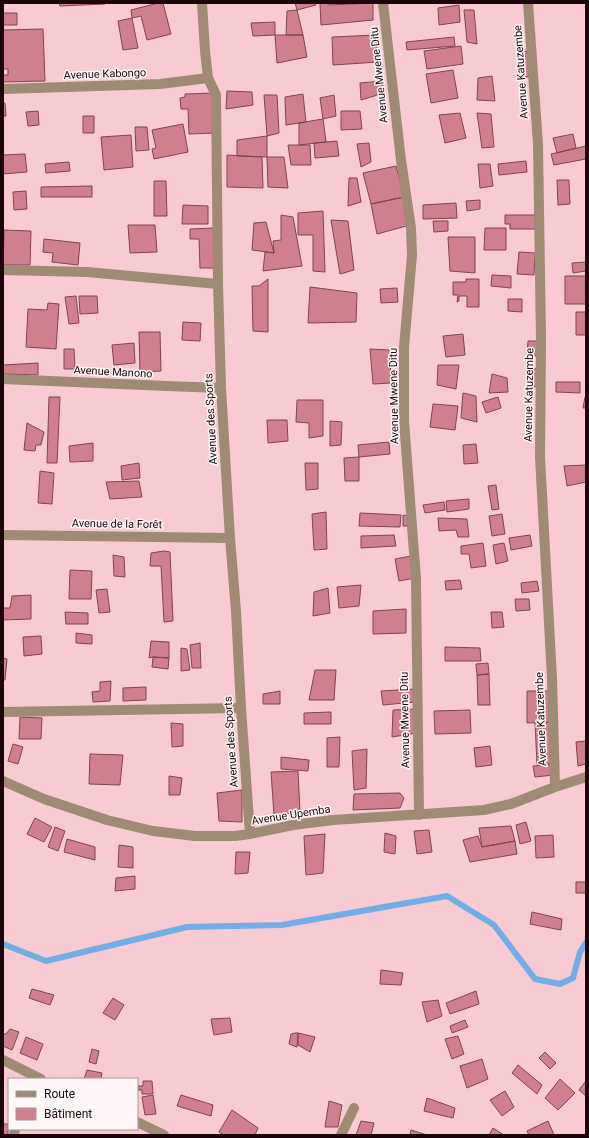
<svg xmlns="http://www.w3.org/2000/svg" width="589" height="1138" viewBox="0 0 589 1138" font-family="Roboto,sans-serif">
	<rect width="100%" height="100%" fill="#f8cbd2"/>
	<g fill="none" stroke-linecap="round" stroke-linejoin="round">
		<path stroke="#72aee5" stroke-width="6" d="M3 944 46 961 187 927 282 925 447 896 494 925 535 979 560 984 573 978 580 952 586 943"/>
	</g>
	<path fill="#d07f8f" stroke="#814351" d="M59 3H105V4L60 6Z
		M158 3H163L171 34 147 40 141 16 132 18 131 10Z
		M295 3H315L316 5 297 10Z
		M320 3H328L329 5 373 3V20L321 25Z
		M459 5 460 22 439 25 438 8Z
		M297 10 303 35H286L287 11Z
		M464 10H474L477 44 467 42Z
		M3 13H17V25H3Z
		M132 18 138 48 123 50 118 21Z
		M275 22V35L253 36 251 23Z
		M43 29 45 81 3 82V75H8V69H3V30Z
		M275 35H303L307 57 277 63Z
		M376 35 378 62 333 65 332 37Z
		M454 37 455 46 407 50 406 42Z
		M461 46 463 64 427 69 424 51Z
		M527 51 530 77H519L517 52Z
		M453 70 458 98 431 103 426 74Z
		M492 76 495 101 477 100 478 78Z
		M382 81 384 93 361 100 360 83Z
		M227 91 252 92 253 105 226 109Z
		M213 93 215 133 189 134 188 109H181L180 98 185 97V94Z
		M303 94 306 122 286 125 285 97Z
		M264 95H277L279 133 267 136Z
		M334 95 336 116 323 119 320 98Z
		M3 103H5L6 116H3Z
		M38 111 39 125 28 126 26 112Z
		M341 111H360L362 129 341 130Z
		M460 113 466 138 445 143 439 115Z
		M477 113 491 114 494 147 482 148Z
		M83 116H94V133H83Z
		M323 119 326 142 299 145V123Z
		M183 124 188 152 154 159 152 149 156 148 152 130Z
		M135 127H147L149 150 136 151Z
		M573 134 576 148 557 153 553 138Z
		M131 135 133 167 104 170 101 137Z
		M267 136V157L237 156V140Z
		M337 141 339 156 315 158 314 143Z
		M369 143 371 162 361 167 357 144Z
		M288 145H310L311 165H291Z
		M586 146V159L554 165 551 154Z
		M25 154 27 172 3 174V155Z
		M227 155 262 157 263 188 227 187Z
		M267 157H284L288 188 268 187Z
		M526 161 527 172 499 175 498 164Z
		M69 162 70 171 46 173 45 164Z
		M478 164H490L493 186 480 188Z
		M396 166 404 197 371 204 363 173Z
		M349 178H357L361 202 348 206Z
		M557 180H569L570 204 558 205Z
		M154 181H166L167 216H154Z
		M92 186V197H41V187Z
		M26 191 27 209 14 210 13 192Z
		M404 197 410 225 377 234 371 204Z
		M480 200V209L467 211 466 201Z
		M456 203 457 218 423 219V205Z
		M183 205 208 206V224H182Z
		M323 211 325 272 313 271V235H298V213Z
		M281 215 293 217 302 266 263 271 265 252 274 253 273 241 281 240Z
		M505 215H537V229H510V224H505Z
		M331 220 348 221 354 270 340 274Z
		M433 221H448V231L434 232Z
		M266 222 274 253 252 250 254 223Z
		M128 225H155L157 252 130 253Z
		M214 228 215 268H200L199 239H190V229Z
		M485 228H506V250H484Z
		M4 230 31 231 30 265H3Z
		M448 237H475V273L450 271Z
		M44 239 80 243 78 265 52 262 53 253 43 252Z
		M519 252 535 253 534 275 517 274Z
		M586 262V271L573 273 572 263Z
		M492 275 511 276V288L491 286Z
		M565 276H586V304H565Z
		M268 279V332L253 331 252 286H259Z
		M466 279H479V307H467V296H459V301L457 302 458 295H453V282H466Z
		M310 287 357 293 356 322 308 323Z
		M397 288 398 302 381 303 380 289Z
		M76 296 79 323 69 324 65 297Z
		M79 296H97L98 313 80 314Z
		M508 299H522V312L508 311Z
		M48 303 59 304 56 349 26 347 28 309 47 310Z
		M576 312H586V335H576Z
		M183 322 201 323 200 341 182 340Z
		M139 332H160L161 371 140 372Z
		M463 334 465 355 446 357 443 336Z
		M528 341H538V356L527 355Z
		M134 343 135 363 114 365 112 345Z
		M64 349H74L75 369H64Z
		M370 349 390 350 391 383 373 384Z
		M38 363V375L3 374V365Z
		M438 365H459L456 389 437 385Z
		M528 368 540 369 539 387 527 386Z
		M492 374 507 378 508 392 489 393Z
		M556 382H580V393L556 392Z
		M463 393 476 396 477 422 461 418Z
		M49 397H60L57 463H47Z
		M498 397 501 408 486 413 482 402Z
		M585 397 586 398V408H583Z
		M297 400H323V436L309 438V423L296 422Z
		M433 404 458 406 455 430 430 427Z
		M267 420H287L288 441 268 443Z
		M330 421 342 422 341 445 330 446Z
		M27 423 44 432 41 445H36L35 451 24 450Z
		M389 442 390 454 359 457 358 445Z
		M93 443V461L70 462 69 446Z
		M476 444 478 463 464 464 463 445Z
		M359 457V481H345L344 458Z
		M139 463 140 478 122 480 121 466Z
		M305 463H318V489L306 490Z
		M586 465V482L567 486 564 466Z
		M40 471 54 473 52 504 38 503Z
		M139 481 142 497 110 499 106 482Z
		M496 485 499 509 492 510 488 486Z
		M469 499V509L447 512 446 501Z
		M444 502 445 510 425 513 423 505Z
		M326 512 327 549 314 550 312 514Z
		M360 513 401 515 400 527 359 526Z
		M502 514 505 534 492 536 489 516Z
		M403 515 410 516 411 526H403Z
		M438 518 467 519 469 537H458L456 530 439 531Z
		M394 535 396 546 361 548V536Z
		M530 535 532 546 511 550 509 538Z
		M483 543 486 566 471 568 469 554H461V546Z
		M504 543 508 561 496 564 493 545Z
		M164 551 170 552 173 621 164 622 161 566H150L151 553Z
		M113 555 124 557 125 577 114 576Z
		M411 556 415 578 399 581 395 559Z
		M70 570 92 571 91 599H69Z
		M460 580 462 589 446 590 445 581Z
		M537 581 539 591 522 593 521 583Z
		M361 585 359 606 339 608 337 587Z
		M328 588 330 613 313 616 314 592Z
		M107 589 110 612 99 613 96 590Z
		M31 595V619L3 620V608H10L12 596Z
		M515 599H529L530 610 516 611Z
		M406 609V633L373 634V611Z
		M65 612 88 613V624H66Z
		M491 612H502L504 627 492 628Z
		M76 633 92 635V644L76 643Z
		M41 636 42 654 24 656 23 637Z
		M151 641 169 642V658L153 657 149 658Z
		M200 643 201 668H192L190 645Z
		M445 647 480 648 481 661H445Z
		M181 648 187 649 190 670 181 671Z
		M153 657 169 658 168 669 152 667Z
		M3 658 7 659 5 680H3Z
		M488 663 489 674 477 675 476 664Z
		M315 670H336L334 700H309Z
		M489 674 490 705H478L477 675Z
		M111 681 110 701 93 702 92 692 100 691V682Z
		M146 687V700L123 701V688Z
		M415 689V702L383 705 381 691Z
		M280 691V704H263V694Z
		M527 691H551L552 722 527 723Z
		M416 709 417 733 392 737 393 710Z
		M470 710 471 733 435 734 434 711Z
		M331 712V724H304V713Z
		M20 717 42 718 41 739H19Z
		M552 722 553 764H537L535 723Z
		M171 723 183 724V746L172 747Z
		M340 737 339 767H327V738Z
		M586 741V764L578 766 576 742Z
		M13 744 23 747 18 764 8 761Z
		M490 746 492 765 476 767 474 748Z
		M367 749 366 788 354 790 352 751Z
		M90 754 123 755 120 785 89 784Z
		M281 757 309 760 308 771 281 769Z
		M553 764 554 775 535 777 533 766Z
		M298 771 300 812 274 815 271 772Z
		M169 776 182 778 180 795H169Z
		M242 790V822L219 821 217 793Z
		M400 793 404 798 400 808 353 810 354 794Z
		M35 818 52 827 44 842 27 834Z
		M526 822 531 841 520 844 516 825Z
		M511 826 515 841 482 847 479 828Z
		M55 827 65 831 58 851 48 847Z
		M429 830 432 852 417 854 414 831Z
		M385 833 396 836 395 854 384 852Z
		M325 834 323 873 306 875 304 836Z
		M553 835 554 857 536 858 535 836Z
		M478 836 482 847 515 841 517 854 470 862 463 840Z
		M67 839 95 847V860L64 852Z
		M119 845 133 847V868L118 867Z
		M236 852H250L248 873 235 874Z
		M135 876V889L115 891 116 878Z
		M576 882H586V893H576Z
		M532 912 562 919 561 930 530 924Z
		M381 970 403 973 401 985 380 984Z
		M32 989 54 995 50 1005 29 998Z
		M476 991 479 1004 450 1014 446 1003Z
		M113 998 124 1005 115 1020 103 1013Z
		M438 1000 442 1016 427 1022 422 1002Z
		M230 1018 232 1032 214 1035 211 1019Z
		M465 1020 468 1027 452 1033 450 1026Z
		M10 1029 19 1032 12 1050 3 1046V1034H6Z
		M295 1033H298L297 1047 289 1044 291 1034Z
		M298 1033 315 1037 310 1052 298 1045Z
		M458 1036 464 1054 452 1059 445 1039Z
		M26 1037 43 1044 37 1060 20 1053Z
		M92 1049 99 1051 96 1064 89 1062Z
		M545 1052 556 1063 550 1069 539 1058Z
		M482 1059 488 1079 467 1088 460 1066Z
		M518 1065 542 1085 537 1094 512 1073Z
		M87 1070 102 1073 101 1079H84Z
		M560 1079 575 1093 558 1110 545 1098Z
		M143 1081H152L153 1094H142V1090H138V1086H143Z
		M585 1082 586 1083V1096L579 1090Z
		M505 1091 514 1107 502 1116 490 1100Z
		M153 1095 156 1114 145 1115 142 1097Z
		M181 1095 213 1105 211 1116 177 1106Z
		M427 1098 455 1108 453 1118 424 1111Z
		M329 1101 342 1105 338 1127H325Z
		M232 1110 258 1128 255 1135H224L219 1132Z
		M361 1121 374 1123 371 1135H356Z
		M548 1121 554 1135H529L527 1131Z
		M3 1124H8V1135H3Z
		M493 1128 504 1135H489Z
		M411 1130 427 1135H410Z"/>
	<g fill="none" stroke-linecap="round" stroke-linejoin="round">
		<path stroke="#9e8a75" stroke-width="10" d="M202 3 205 51 208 78 216 95 218 284 221 388 230 538 236 611 241 708 250 834
			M383 3 401 160 411 228 412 255 404 347V421L416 579 419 815
			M528 3 538 144 541 340 540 457 552 678 555 787
			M3 89 160 84 208 78
			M3 270 87 272 218 284
			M3 379 167 386 221 388
			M3 535 230 538
			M3 712 241 708
			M3 781 44 799 107 820 153 831 195 836H235L250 834 293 825 333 820 484 810 511 804 555 787 586 777
			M3 1060 41 1079
			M137 1122 164 1135
			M14 1135 15 1129
			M341 1135 354 1108"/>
	</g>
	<g text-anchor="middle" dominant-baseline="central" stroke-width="3" stroke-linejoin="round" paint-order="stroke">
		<g font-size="11" fill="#1d060b" stroke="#fff7f8">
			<text transform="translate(521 72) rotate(-94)">Avenue Katuzembe</text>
			<text transform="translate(105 74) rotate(-2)">Avenue Kabongo</text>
			<text transform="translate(379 75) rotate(-96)">Avenue Mwene Ditu</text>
			<text transform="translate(113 372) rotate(3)">Avenue Manono</text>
			<text transform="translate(529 395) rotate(-89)">Avenue Katuzembe</text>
			<text transform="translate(394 396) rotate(-91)">Avenue Mwene Ditu</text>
			<text transform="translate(211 419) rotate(-93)">Avenue des Sports</text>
			<text transform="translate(117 524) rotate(1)">Avenue de la Forêt</text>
			<text transform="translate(541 719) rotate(-92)">Avenue Katuzembe</text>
			<text transform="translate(405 720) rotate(-91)">Avenue Mwene Ditu</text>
			<text transform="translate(231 742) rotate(-94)">Avenue des Sports</text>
			<text transform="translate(291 815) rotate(-9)">Avenue Upemba</text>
		</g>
	</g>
	<rect width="589" height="1138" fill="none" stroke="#1d060b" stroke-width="8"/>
	<rect x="8" y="1078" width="130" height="52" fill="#fff7f8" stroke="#a59799"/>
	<rect x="16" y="1091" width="20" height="6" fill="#9e8a75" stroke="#a59799"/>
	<text x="44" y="1098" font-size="12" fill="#1d060b">Route</text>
	<rect x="16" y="1108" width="20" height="12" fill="#d07f8f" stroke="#a59799"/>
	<text x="44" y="1118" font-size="12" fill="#1d060b">Bâtiment</text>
</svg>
